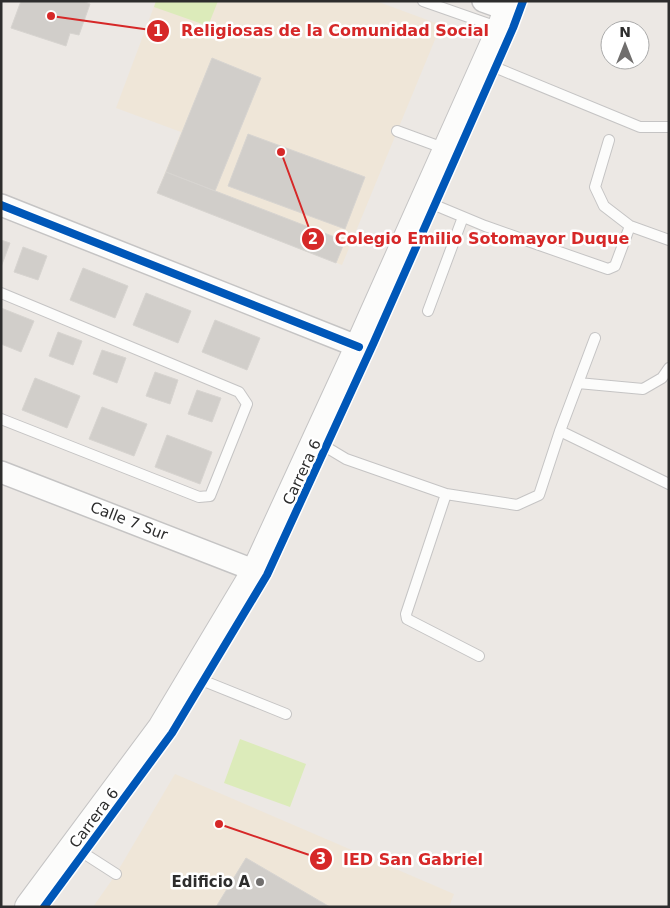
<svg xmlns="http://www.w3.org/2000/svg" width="670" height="908" viewBox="0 0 670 908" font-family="'DejaVu Sans',sans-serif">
	<rect width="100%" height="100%" fill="#ece8e4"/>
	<path fill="#efe6d8" d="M156 1H376L441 25 342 265 157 193 181 132 116 108Z
		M175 774 454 894 449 907H93L116 874Z"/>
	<path fill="#dcebba" d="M156 1H218L208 26 154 7Z
		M240 739 306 764 290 807 224 783Z"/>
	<path fill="#d1ceca" stroke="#d7d4d0" d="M21 1H83L90 4 79 35 70 33 66 46 11 28Z
		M212 58 261 78 215 191 166 172Z
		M248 134 365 177 345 229 228 186Z
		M166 172 345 241 336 263 157 193Z
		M1 240 10 243 1 267Z
		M23 247 47 256 38 280 14 272Z
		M83 268 128 286 115 318 70 300Z
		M146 293 191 311 178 343 133 325Z
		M1 308 34 321 21 352 1 344Z
		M215 320 260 338 247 370 202 352Z
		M58 332 82 341 73 365 49 356Z
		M102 350 126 358 117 383 93 374Z
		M155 372 178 380 170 404 146 396Z
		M35 378 80 396 67 428 22 410Z
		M197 390 221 398 212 422 188 414Z
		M102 407 147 424 134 456 89 439Z
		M167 435 212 452 200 484 155 467Z
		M246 858 330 907H216Z"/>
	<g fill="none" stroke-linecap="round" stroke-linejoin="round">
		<defs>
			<path id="lane" d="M423 1 500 28
				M487 64 640 127H669
				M397 131 446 149
				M425 201 485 226 608 269 615 266 630 226 604 206 595 187 609 140
				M630 226 669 240
				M1 293 239 392 247 404 210 496 199 497 1 419
				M428 311 463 217
				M578 383 643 389 662 378 669 368
				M560 431 669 484
				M317 444 326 447 346 459 446 494 517 505 539 495 560 431 595 338
				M446 494 406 614 407 619 479 656
				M194 677 286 714
				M74 847 116 874"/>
			<path id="street" d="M483 1 508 10
				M1 205 359 347
				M1 472 256 571"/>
			<path id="secondary" d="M29 907 162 728 256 571 359 347 501 29 511 1"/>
		</defs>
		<use href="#lane" stroke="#c5c4c4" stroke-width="12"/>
		<use href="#street" stroke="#c5c4c4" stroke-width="24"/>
		<use href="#secondary" stroke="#c5c4c4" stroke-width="30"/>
		<use href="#lane" stroke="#fcfcfb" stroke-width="10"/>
		<use href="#street" stroke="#fcfcfb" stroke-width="21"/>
		<use href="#secondary" stroke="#fcfcfb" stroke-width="28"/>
		<defs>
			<path id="cycleway" d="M1 205 359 347
				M44 907 172 733 267 575 374 342 513 28 523 1"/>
		</defs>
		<use href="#cycleway" stroke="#fff" stroke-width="11"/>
		<use href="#cycleway" stroke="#0057b8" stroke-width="8"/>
	</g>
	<circle fill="#706e6d" stroke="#fff" stroke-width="2" cx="260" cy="882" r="5"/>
	<g text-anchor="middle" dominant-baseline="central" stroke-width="5" stroke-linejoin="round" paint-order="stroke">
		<g font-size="15" fill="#2d2d2d" stroke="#fff">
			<text transform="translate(302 472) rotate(-65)">Carrera 6</text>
			<text transform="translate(129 521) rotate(21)">Calle 7 Sur</text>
			<text transform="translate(94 818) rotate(-53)">Carrera 6</text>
		</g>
		<g font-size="15" font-weight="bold" fill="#2d2d2d" stroke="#fff" text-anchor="end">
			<text x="250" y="882">Edificio A</text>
		</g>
	</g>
	<path fill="none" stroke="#d62828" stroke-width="2" d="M51 16L158 31M281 152L313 239M219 824L321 859"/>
	<g fill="#d62828" stroke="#fff" stroke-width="2">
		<circle cx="51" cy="16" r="5"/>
		<circle cx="281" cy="152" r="5"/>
		<circle cx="219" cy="824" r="5"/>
		<circle cx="158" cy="31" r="12"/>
		<circle cx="313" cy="239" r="12"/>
		<circle cx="321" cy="859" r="12"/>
	</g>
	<g font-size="15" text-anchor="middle" font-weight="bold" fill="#fff">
		<text x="158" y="36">1</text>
		<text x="313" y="244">2</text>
		<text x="321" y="864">3</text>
	</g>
	<g font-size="16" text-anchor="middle" font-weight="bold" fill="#d62828" stroke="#fff" stroke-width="5" stroke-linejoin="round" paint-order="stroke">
		<text x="335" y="36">Religiosas de la Comunidad Social</text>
		<text x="482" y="244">Colegio Emilio Sotomayor Duque</text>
		<text x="413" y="865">IED San Gabriel</text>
	</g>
	<rect width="670" height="908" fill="none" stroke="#2d2d2d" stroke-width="5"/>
	<g transform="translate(625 45)"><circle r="24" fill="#ffffff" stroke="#ababab"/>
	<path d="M0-4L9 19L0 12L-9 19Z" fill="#706e6d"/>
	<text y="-8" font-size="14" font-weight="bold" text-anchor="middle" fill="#2d2d2d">N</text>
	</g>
</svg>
